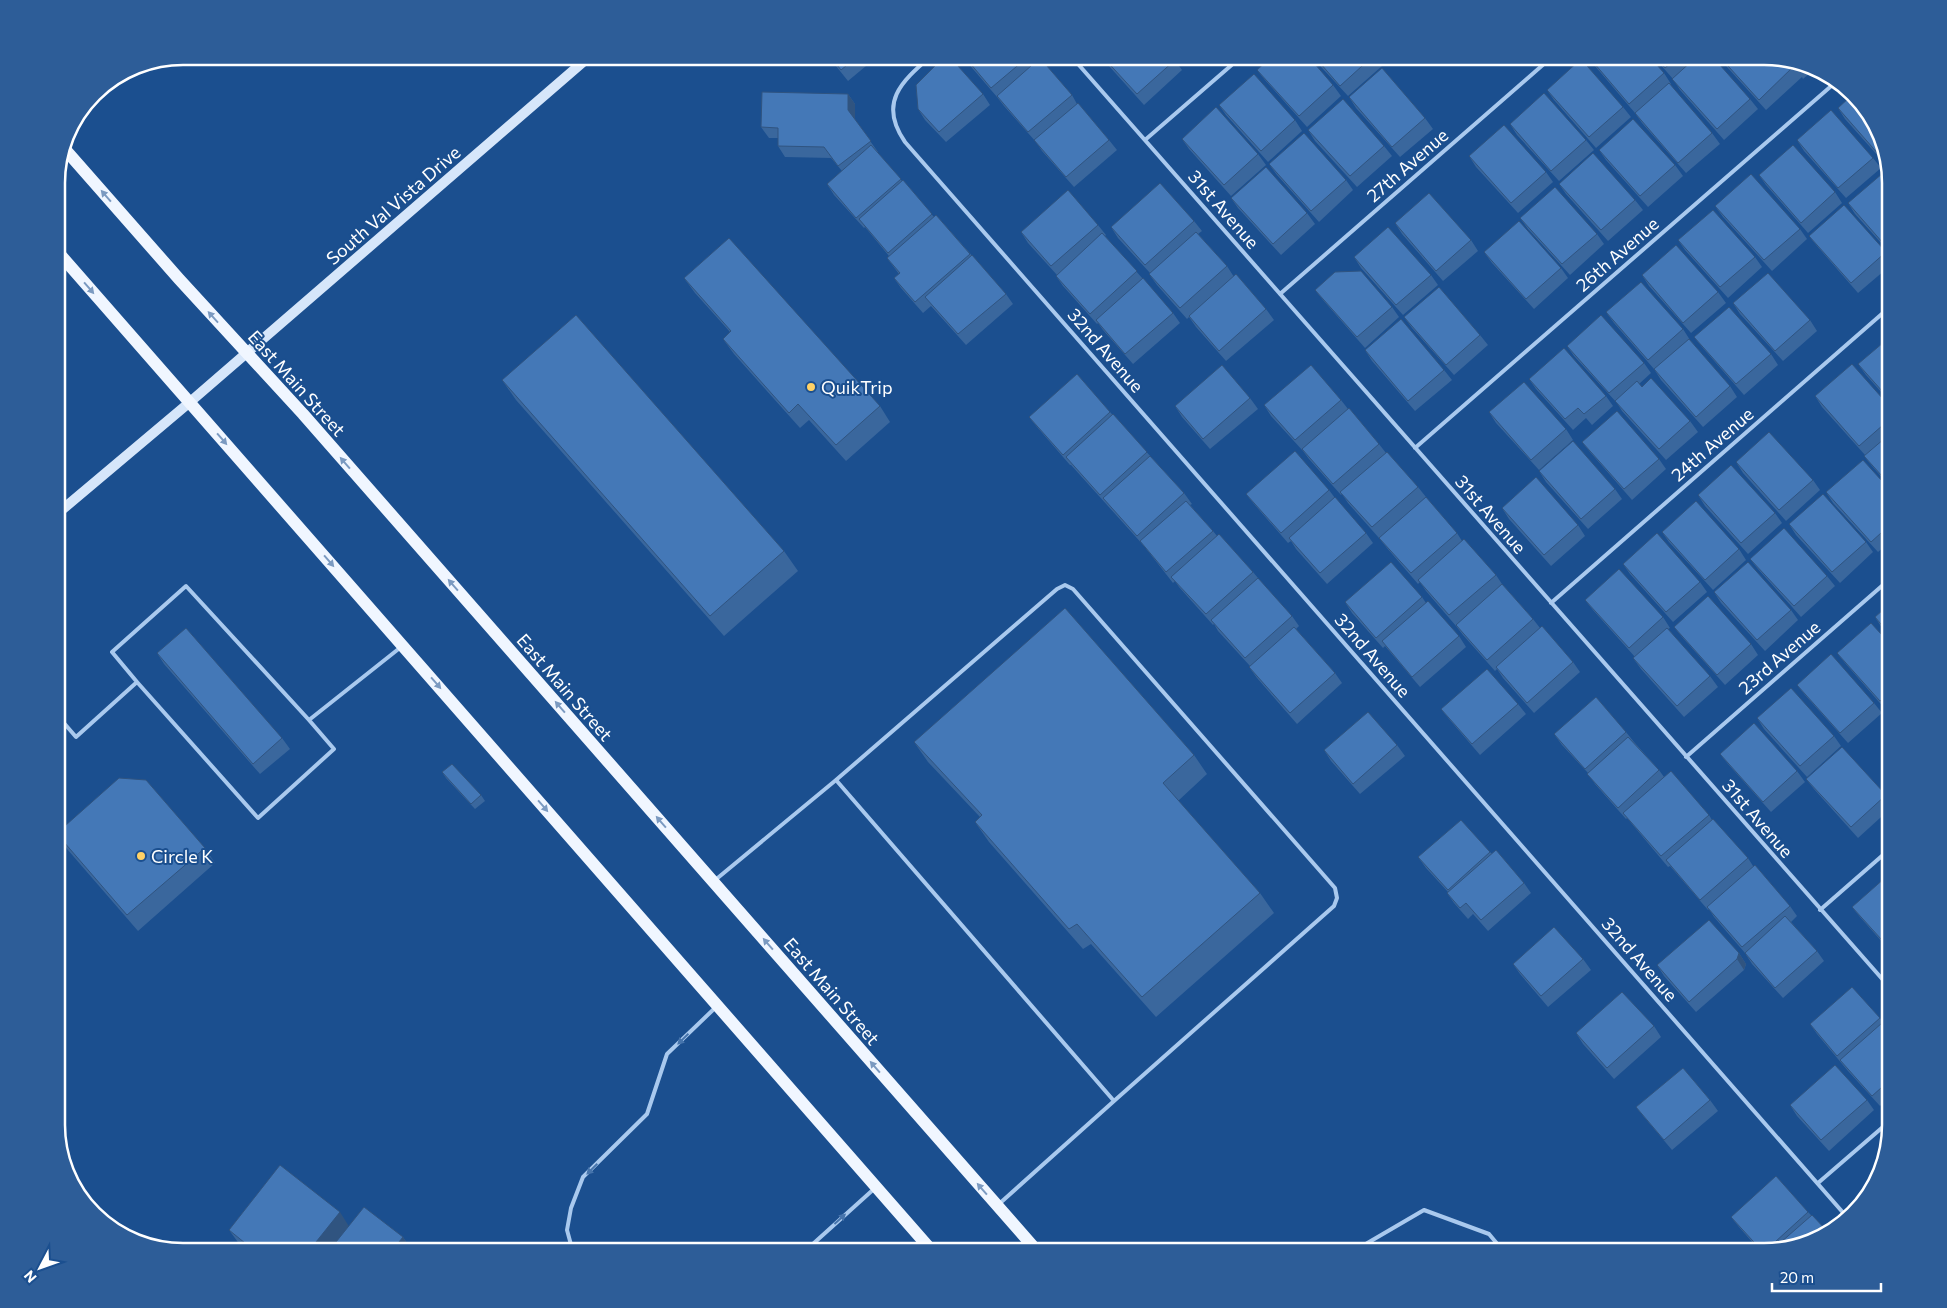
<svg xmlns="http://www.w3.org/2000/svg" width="1947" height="1308" viewBox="0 0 1947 1308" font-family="Commissioner,sans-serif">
	<rect width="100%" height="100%" fill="#1b4f8f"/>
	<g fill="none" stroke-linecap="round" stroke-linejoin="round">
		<path stroke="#a9c9ee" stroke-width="4" d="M931 56C901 82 878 103 905 142L1846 1216
			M1071 56 1891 989
			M1145 140 1242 56
			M1280 294 1553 56
			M1415 448 1837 81
			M1551 603 1891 306
			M137 682 112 652 186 586 309 720
			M57 715 76 737 137 682 258 818 334 749 309 720 401 647
			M1686 757 1891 578
			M836 780 1057 589 1065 585 1073 589 1335 888 1337 898 1334 906 1114 1101
			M714 881 836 780 1114 1101 999 1204
			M1820 910 1891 848
			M1818 1183 1891 1120
			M573 1252 567 1230 571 1208 583 1177 647 1114 667 1054 716 1007
			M804 1252 875 1188
			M1352 1252 1424 1210 1489 1234 1504 1252"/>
		<path stroke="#d6e6fa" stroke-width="10" d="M57 514 190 402 590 56"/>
		<path stroke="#f0f6ff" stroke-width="12" d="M63 147 179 279 303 414 1038 1252
			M57 251 933 1252"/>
	</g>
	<path fill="#3a679d" d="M828 56H878L848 81Z
		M963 56H1038L1072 95 1077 104 1109 140 1117 150 1074 187 1042 151 1036 142 1004 106 997 97 967 62Z
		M1100 56H1172L1182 70 1144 105Z
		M1311 56H1375L1382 66 1348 96Z
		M1588 56 1664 73 1671 84 1670 85 1712 133 1720 144 1686 173 1642 123 1635 113 1595 66Z
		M1653 56H1699L1694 61 1698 66 1750 99 1758 109 1724 140 1680 90 1673 79Z
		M1717 56H1764L1812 71 1803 79 1802 77 1766 110Z
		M1257 70 1333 85 1341 96 1307 127 1265 80Z
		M1547 90 1623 107 1631 117 1596 148 1554 100Z
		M848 94 855 104V120L878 152H877L902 181 934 217 936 215 1006 294 1013 304 966 345 931 306 923 313 901 288 894 278 899 274 887 258 889 256 865 227 864 228 834 195 827 184 842 171 831 158 785 157 778 146V138H769L761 127Z
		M983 94 990 105 946 142 925 120 918 109Z
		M1349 97 1425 118 1433 129 1400 157 1356 108Z
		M1219 105 1295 120 1302 131 1268 162 1226 115Z
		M1838 108 1878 127 1887 166 1845 119Z
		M1510 124 1586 140 1594 150 1559 181 1517 135Z
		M1308 130 1384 146 1392 156 1357 187 1315 141Z
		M1182 139 1258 154 1266 165 1231 196 1189 149Z
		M1797 140 1873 158 1881 168 1846 198 1804 151Z
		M1599 150 1675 165 1683 176 1648 207 1606 160Z
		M1469 156 1546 172 1553 182 1518 213 1476 167Z
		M1269 164 1346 180 1353 190 1319 222 1277 175Z
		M1759 175 1835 192 1842 203 1808 233 1766 185Z
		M1891 183V254L1855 214 1848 203Z
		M1559 184 1635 200 1643 210 1608 241 1566 194Z
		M1231 198 1307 213 1315 224 1281 255 1238 208Z
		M1715 206 1800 229 1807 239 1772 271 1723 217Z
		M1520 218 1597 234 1604 244 1570 275 1528 229Z
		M1194 221 1202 231 1198 234 1227 266 1234 277 1266 309 1274 320 1226 361 1196 327 1189 317 1187 319 1157 285 1149 274 1150 273 1118 238 1111 227Z
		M1395 223 1471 240 1478 251 1443 281 1402 234Z
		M1098 225 1106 235 1105 236 1173 313 1180 323 1133 364 1103 330 1098 323 1097 324 1063 286 1056 276 1057 275 1028 243 1021 232Z
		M1809 236 1886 252 1891 260V265L1858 293 1817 246Z
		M1678 240 1755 257 1762 267 1728 298 1685 250Z
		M1484 252 1561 268 1568 278 1534 309 1492 263Z
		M1354 257 1431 275 1438 285 1403 315 1361 268Z
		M1642 275 1718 292 1726 303 1691 333 1649 286Z
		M684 278 880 406 890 422 846 461 809 420 800 428 734 354 723 339 730 332 695 293Z
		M1315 290 1392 307 1399 317 1365 348 1323 300Z
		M1733 303 1810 320 1817 331 1783 361 1740 314Z
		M1606 312 1683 329 1690 340 1730 386 1737 397 1703 427 1661 380 1654 369 1614 323Z
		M1404 317 1480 335 1488 345 1454 375 1412 328Z
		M1694 337 1771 354 1778 365 1744 395 1702 347Z
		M1567 346 1644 363 1651 373 1639 384 1642 387 1690 421 1698 432 1666 460 1622 411 1617 403 1574 356Z
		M1365 350 1444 370 1452 380 1415 411 1372 361Z
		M1891 351V403L1866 375 1858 364Z
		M1529 379 1606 396 1613 406 1592 425 1586 418 1573 430 1536 389Z
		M502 380 784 551 798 571 724 636 516 400Z
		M1815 396 1891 408V488L1872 466 1864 456 1865 455 1822 407Z
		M1250 398 1258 409 1210 449 1182 417 1175 406Z
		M1341 400 1348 409 1379 444 1386 453 1418 487 1426 497 1390 529 1457 533 1462 541 1496 575 1502 584 1533 619 1540 628 1573 662 1580 672 1534 713 1503 678 1497 669 1495 671 1463 635 1456 626 1426 591 1420 582 1418 584 1387 548 1379 538 1348 503 1342 494 1341 495 1309 459 1303 451 1271 416 1264 405Z
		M1110 412 1184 493 1192 504 1190 505 1213 531 1217 536 1253 572 1258 578 1292 616 1299 626 1296 629 1335 673 1342 683 1297 724 1257 678 1249 667 1250 666 1218 631 1214 624 1213 625 1179 587 1175 581 1173 583 1144 546 1071 465H1070L1037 427 1029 417Z
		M1489 412 1566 429 1573 440 1539 470 1496 423Z
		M1582 442 1659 459 1666 469 1632 500 1590 452Z
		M1736 462 1813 480 1820 490 1786 521 1743 473Z
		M1539 471 1615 489 1622 499 1588 529 1546 482Z
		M1329 490 1335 498 1366 533 1373 543 1327 584 1296 549 1291 541 1288 543 1254 504 1246 494Z
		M1891 491V541L1878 552 1833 503 1826 492Z
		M1698 495 1775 513 1782 523 1748 554 1705 506Z
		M1502 508 1578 525 1585 536 1551 566 1509 519Z
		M1789 524 1866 542 1873 552 1840 583 1796 535Z
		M1662 532 1739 549 1746 560 1713 590 1669 542Z
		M1750 559 1827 576 1835 586 1801 617 1758 569Z
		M1623 564 1700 582 1707 592 1673 622 1630 574Z
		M1714 592 1791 610 1798 620 1765 651 1721 603Z
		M1422 597 1426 603 1459 636 1466 647 1420 687 1385 646 1383 648 1352 613 1345 602Z
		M1585 600 1663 617 1670 628 1668 629 1710 676 1718 687 1684 717 1641 669 1633 658 1635 657 1593 610Z
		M1891 603V638L1882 628 1875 617Z
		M1674 627 1751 644 1758 655 1725 685 1682 637Z
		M1891 645V721L1885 712 1886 710 1845 663 1837 653Z
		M157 653 282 738 290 749 260 774 164 664Z
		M1797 685 1874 703 1882 713 1848 743 1805 695Z
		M1518 704 1526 714 1480 755 1449 719 1441 709Z
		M1757 718 1834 736 1841 746 1807 777 1764 729Z
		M1626 732 1634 742 1659 770 1664 777 1709 815 1712 820 1748 858 1753 866 1790 906 1797 916 1791 922 1817 951 1824 961 1783 998 1752 964 1745 953 1714 917 1709 909 1708 910 1670 866 1668 867 1627 818 1626 819 1595 784 1588 773 1562 745 1554 734Z
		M914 742 1194 755 1207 774 1178 801 1260 893 1274 913 1156 1017 1091 944 1083 949 989 842 975 822 980 817 928 762Z
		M1397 745 1405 756 1360 794 1331 761 1324 750Z
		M1720 754 1797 771 1805 782 1771 812 1728 764Z
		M442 772 481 795 485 801 475 809 446 778Z
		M1806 779 1886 795 1891 803V808L1858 838 1814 789Z
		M57 834 205 848 215 863 138 931 67 849Z
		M1490 852 1524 883 1531 893 1488 931 1473 914 1468 919 1454 903 1447 893 1448 892 1426 868 1418 857Z
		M1891 881V952L1860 917 1852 907Z
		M1739 953 1746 964 1744 970 1696 1012 1664 976 1657 965Z
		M1583 959 1591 970 1548 1007 1520 974 1513 964Z
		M1880 1018 1891 1033V1096L1880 1106 1848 1071 1817 1034 1810 1024Z
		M1654 1026 1661 1037 1614 1079 1583 1044 1576 1033Z
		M1710 1100 1718 1111 1672 1150 1644 1117 1636 1107Z
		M1867 1100 1874 1110 1829 1151 1797 1116 1790 1105Z
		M1808 1212 1811 1215 1820 1239 1764 1252H1761L1739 1227 1731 1217Z
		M349 1226 403 1237 413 1252H247L240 1245 229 1230Z"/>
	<path fill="#305480" d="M848 94 855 104V121L848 110Z
		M1739 953 1746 964 1744 970 1737 959Z
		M340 1212 350 1228 331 1252H308Z
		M403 1237 413 1252H398L395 1247Z"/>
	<path fill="#4478b7" stroke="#305480" d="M830 56H858L841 70Z
		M945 56H949L983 94 939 132 918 109 916 85Z
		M964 56H1029L991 88Z
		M1102 56H1172L1175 60 1137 94Z
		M1272 56H1308L1333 85 1299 116 1257 70Z
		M1314 56H1373L1340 86Z
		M1588 56H1649L1664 73 1629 104Z
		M1655 56H1679L1665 68Z
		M1709 56H1712L1750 99 1717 129 1672 79 1693 60 1698 66Z
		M1719 56H1764L1798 66 1796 68 1794 66 1759 100Z
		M1040 58 1072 95 1028 132 997 96Z
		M1581 59 1623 107 1589 137 1547 90Z
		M1382 68 1425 118 1392 147 1349 97Z
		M1254 74 1295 120 1261 151 1219 105Z
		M1669 83 1712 133 1678 163 1635 113Z
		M762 92 848 94V110L871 141 838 166 824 147 778 146V128L761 127Z
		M1544 93 1586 140 1551 171 1510 124Z
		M1851 96 1878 127 1884 152 1880 156 1838 108Z
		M1343 99 1384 146 1350 176 1308 130Z
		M1078 103 1109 140 1066 177 1034 140Z
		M1216 107 1258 154 1224 185 1182 139Z
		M1831 110 1873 158 1838 188 1797 140Z
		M1633 119 1675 165 1640 196 1599 150Z
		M1504 125 1546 172 1511 203 1469 156Z
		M1304 133 1346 180 1311 211 1269 164Z
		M871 145 901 179 856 218 827 184Z
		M1793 145 1835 192 1801 223 1759 175Z
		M1593 153 1635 200 1601 230 1559 184Z
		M1266 167 1307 213 1273 244 1231 198Z
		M1883 173 1891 183V250L1890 251 1848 203Z
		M1751 174 1800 229 1764 260 1715 206Z
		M903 180 932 214 888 253 859 219Z
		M1160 183 1194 221 1145 265 1111 227Z
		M1555 187 1597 234 1562 264 1520 218Z
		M1068 190 1098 225 1051 266 1021 232Z
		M1429 193 1471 240 1436 271 1395 223Z
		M1844 205 1886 252 1851 283 1809 236Z
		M1713 210 1755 257 1720 287 1678 240Z
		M936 215 970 254 915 302 894 278 900 273 887 258Z
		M1519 221 1561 268 1526 299 1484 252Z
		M1388 227 1431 275 1396 305 1354 257Z
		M1196 232 1227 266 1180 308 1149 274Z
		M1102 233 1137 271 1090 314 1056 276Z
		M729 238 880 406 836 445 798 404 789 413 723 339 731 331 684 278Z
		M1676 245 1718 292 1683 323 1642 275Z
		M972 255 1006 294 958 334 925 297Z
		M1361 271 1392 307 1357 337 1315 290 1335 272Z
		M1768 273 1810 320 1775 351 1733 303Z
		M1236 274 1266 309 1219 351 1189 316Z
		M1143 278 1173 313 1125 354 1096 320Z
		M1641 282 1683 329 1648 360 1606 312Z
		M1439 287 1480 335 1446 365 1404 317Z
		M1729 307 1771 354 1736 384 1694 337Z
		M576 315 784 551 710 616 502 380Z
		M1601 315 1644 363 1609 393 1567 346Z
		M1401 319 1444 370 1408 401 1365 350Z
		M1689 339 1730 386 1696 417 1654 369Z
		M1884 342 1891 351V401L1858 364Z
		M1564 348 1606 396 1584 414 1578 408 1565 419 1529 379Z
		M1852 364 1891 408V418L1859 446 1815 396Z
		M1222 365 1250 398 1203 439 1175 406Z
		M1311 365 1341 400 1295 440 1264 405Z
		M1077 374 1110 412 1063 455 1029 417Z
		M1651 378 1690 421 1659 449 1615 401 1637 381 1642 387Z
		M1524 382 1566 429 1531 460 1489 412Z
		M1349 408 1379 444 1333 484 1302 449Z
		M1617 411 1659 459 1624 489 1582 442Z
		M1113 414 1147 452 1100 495 1066 457Z
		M1769 432 1813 480 1779 510 1736 462Z
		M1891 433V486L1864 456Z
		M1573 441 1615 489 1581 519 1539 471Z
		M1295 451 1329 490 1281 533 1246 494Z
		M1387 452 1418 487 1372 527 1340 492Z
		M1150 456 1184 493 1137 536 1103 498Z
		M1863 460 1891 491V524L1871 542 1826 492Z
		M1731 465 1775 513 1741 543 1698 495Z
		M1536 477 1578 525 1544 555 1502 508Z
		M1823 494 1866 542 1832 572 1789 524Z
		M1335 497 1366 533 1320 573 1289 538Z
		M1426 497 1457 533 1411 573 1379 538Z
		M1186 501 1213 531 1166 572 1140 541Z
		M1696 501 1739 549 1705 580 1662 532Z
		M1784 528 1827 576 1794 606 1750 559Z
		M1657 533 1700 582 1666 612 1623 564Z
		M1219 534 1253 572 1206 614 1171 577Z
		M1464 539 1496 575 1449 615 1418 580Z
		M1391 562 1422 597 1376 638 1345 602Z
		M1748 562 1791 610 1757 640 1714 592Z
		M1619 569 1663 617 1629 648 1585 600Z
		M1258 578 1292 616 1245 658 1211 620Z
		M1502 584 1533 619 1487 660 1456 625Z
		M1708 596 1751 644 1717 675 1674 627Z
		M1428 601 1459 636 1412 677 1382 641Z
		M1891 603V636L1875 617Z
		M1065 608 1194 755 1163 783 1260 893 1142 997 1077 924 1069 929 975 822 982 815 914 742Z
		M1871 623 1891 645V691L1880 701 1837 653Z
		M1542 626 1573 662 1527 703 1496 667Z
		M1294 627 1335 673 1290 713 1249 667Z
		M186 628 282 738 253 764 157 653Z
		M1667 628 1710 676 1677 706 1633 658Z
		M1831 654 1874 703 1840 733 1797 685Z
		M1487 669 1518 704 1472 744 1441 709Z
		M1791 688 1834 736 1800 766 1757 718Z
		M1596 697 1626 732 1585 769 1554 734Z
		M1891 707V719L1885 712Z
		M1368 712 1397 745 1353 784 1324 750Z
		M1754 723 1797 771 1763 802 1720 754Z
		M1628 737 1659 770 1618 808 1587 774Z
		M1842 747 1886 795 1851 827 1806 779Z
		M452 764 481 795 471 804 442 772Z
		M1671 771 1709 815 1661 856 1623 813Z
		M119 778 146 780 205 848 127 915 57 834V833Z
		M1713 819 1748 858 1700 900 1666 860Z
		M1461 820 1490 852 1448 890 1418 857Z
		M1496 850 1524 883 1481 920 1466 903 1460 908 1447 893Z
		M1755 865 1790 906 1742 947 1707 907Z
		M1886 877 1891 881V950L1852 907Z
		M1785 916 1817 951 1775 988 1745 953Z
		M1709 920 1739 953 1737 959 1689 1002 1657 965Z
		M1554 927 1583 959 1541 996 1513 964Z
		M1852 987 1880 1018 1837 1056 1810 1024Z
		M1622 992 1654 1026 1607 1068 1576 1033Z
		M1882 1023 1891 1033V1079L1872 1096 1840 1060Z
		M1835 1065 1867 1100 1821 1140 1790 1105Z
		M1683 1068 1710 1100 1664 1140 1636 1107Z
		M280 1165 340 1212 308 1252H256L229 1230Z
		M1776 1176 1808 1212 1764 1252H1763L1731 1217Z
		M364 1207 403 1237 395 1247 400 1252H328Z
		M1812 1215 1828 1232 1820 1239 1772 1250Z"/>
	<defs><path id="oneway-solid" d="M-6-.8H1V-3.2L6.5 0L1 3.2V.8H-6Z" transform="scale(1.25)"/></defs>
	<g fill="#7b9ac1">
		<use href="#oneway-solid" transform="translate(106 196) rotate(-131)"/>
		<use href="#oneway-solid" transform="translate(89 288) rotate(49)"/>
		<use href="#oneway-solid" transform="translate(213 317) rotate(-132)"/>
		<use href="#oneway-solid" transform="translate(222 439) rotate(49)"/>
		<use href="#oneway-solid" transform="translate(345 463) rotate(-131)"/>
		<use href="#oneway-solid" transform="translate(329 561) rotate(49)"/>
		<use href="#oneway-solid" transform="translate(453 585) rotate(-131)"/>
		<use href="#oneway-solid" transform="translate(436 683) rotate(49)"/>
		<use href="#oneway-solid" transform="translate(560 707) rotate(-131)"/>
		<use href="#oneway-solid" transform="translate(543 806) rotate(49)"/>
		<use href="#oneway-solid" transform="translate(661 822) rotate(-131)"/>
		<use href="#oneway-solid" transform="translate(768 944) rotate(-131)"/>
		<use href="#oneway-solid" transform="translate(875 1067) rotate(-131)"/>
		<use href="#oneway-solid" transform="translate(982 1189) rotate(-131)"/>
	</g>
	<g fill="#4674ac">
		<use href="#oneway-solid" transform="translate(683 1039) rotate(136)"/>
		<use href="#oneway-solid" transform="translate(592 1169) rotate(135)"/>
		<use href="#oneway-solid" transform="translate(840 1219) rotate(-42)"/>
	</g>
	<g fill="#ffd166" stroke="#1b4f8f" stroke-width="2">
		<circle cx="811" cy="387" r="5"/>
		<circle cx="141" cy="856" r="5"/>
	</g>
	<g text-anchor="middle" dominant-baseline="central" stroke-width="4" stroke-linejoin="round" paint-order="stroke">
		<g font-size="18" fill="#fff" stroke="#1b4f8f">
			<text transform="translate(1407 165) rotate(-41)">27th Avenue</text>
			<text transform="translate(393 205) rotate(-41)">South Val Vista Drive</text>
			<text transform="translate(1224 209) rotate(49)">31st Avenue</text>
			<text transform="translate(1617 254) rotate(-41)">26th Avenue</text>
			<text transform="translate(1106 350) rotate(49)">32nd Avenue</text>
			<text transform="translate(297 383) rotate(48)">East Main Street</text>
			<text transform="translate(1712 444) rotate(-41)">24th Avenue</text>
			<text transform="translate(1491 514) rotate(49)">31st Avenue</text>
			<text transform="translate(1373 655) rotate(49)">32nd Avenue</text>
			<text transform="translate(1779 657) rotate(-41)">23rd Avenue</text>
			<text transform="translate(565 687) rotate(49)">East Main Street</text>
			<text transform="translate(1758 818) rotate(49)">31st Avenue</text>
			<text transform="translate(1640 959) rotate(49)">32nd Avenue</text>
			<text transform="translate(832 991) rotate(49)">East Main Street</text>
		</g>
		<g font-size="18" fill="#fff" stroke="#1b4f8f" text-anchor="start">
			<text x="821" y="387">QuikTrip</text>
			<text x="151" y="856">Circle K</text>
		</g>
	</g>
	<path d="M0 0H1947V1308H0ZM183 65H1764A118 118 0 0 1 1882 183V1125A118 118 0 0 1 1764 1243H183A118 118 0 0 1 65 1125V183A118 118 0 0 1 183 65Z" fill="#2d5d98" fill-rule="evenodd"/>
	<path fill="none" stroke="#fff" stroke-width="2.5" d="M183 65H1764A118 118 0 0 1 1882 183V1125A118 118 0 0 1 1764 1243H183A118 118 0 0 1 65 1125V183A118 118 0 0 1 183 65Z"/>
	<g transform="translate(40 1268) rotate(229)" stroke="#1b4f8f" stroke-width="4" paint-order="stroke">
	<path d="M0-4L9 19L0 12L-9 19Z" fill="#ffffff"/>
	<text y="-8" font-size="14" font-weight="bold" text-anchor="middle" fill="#ffffff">N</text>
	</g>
	<path d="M1772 1283v8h109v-8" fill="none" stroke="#ffffff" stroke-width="2.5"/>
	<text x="1780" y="1283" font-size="15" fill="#ffffff" stroke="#1b4f8f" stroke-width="4" paint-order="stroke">20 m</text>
</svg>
